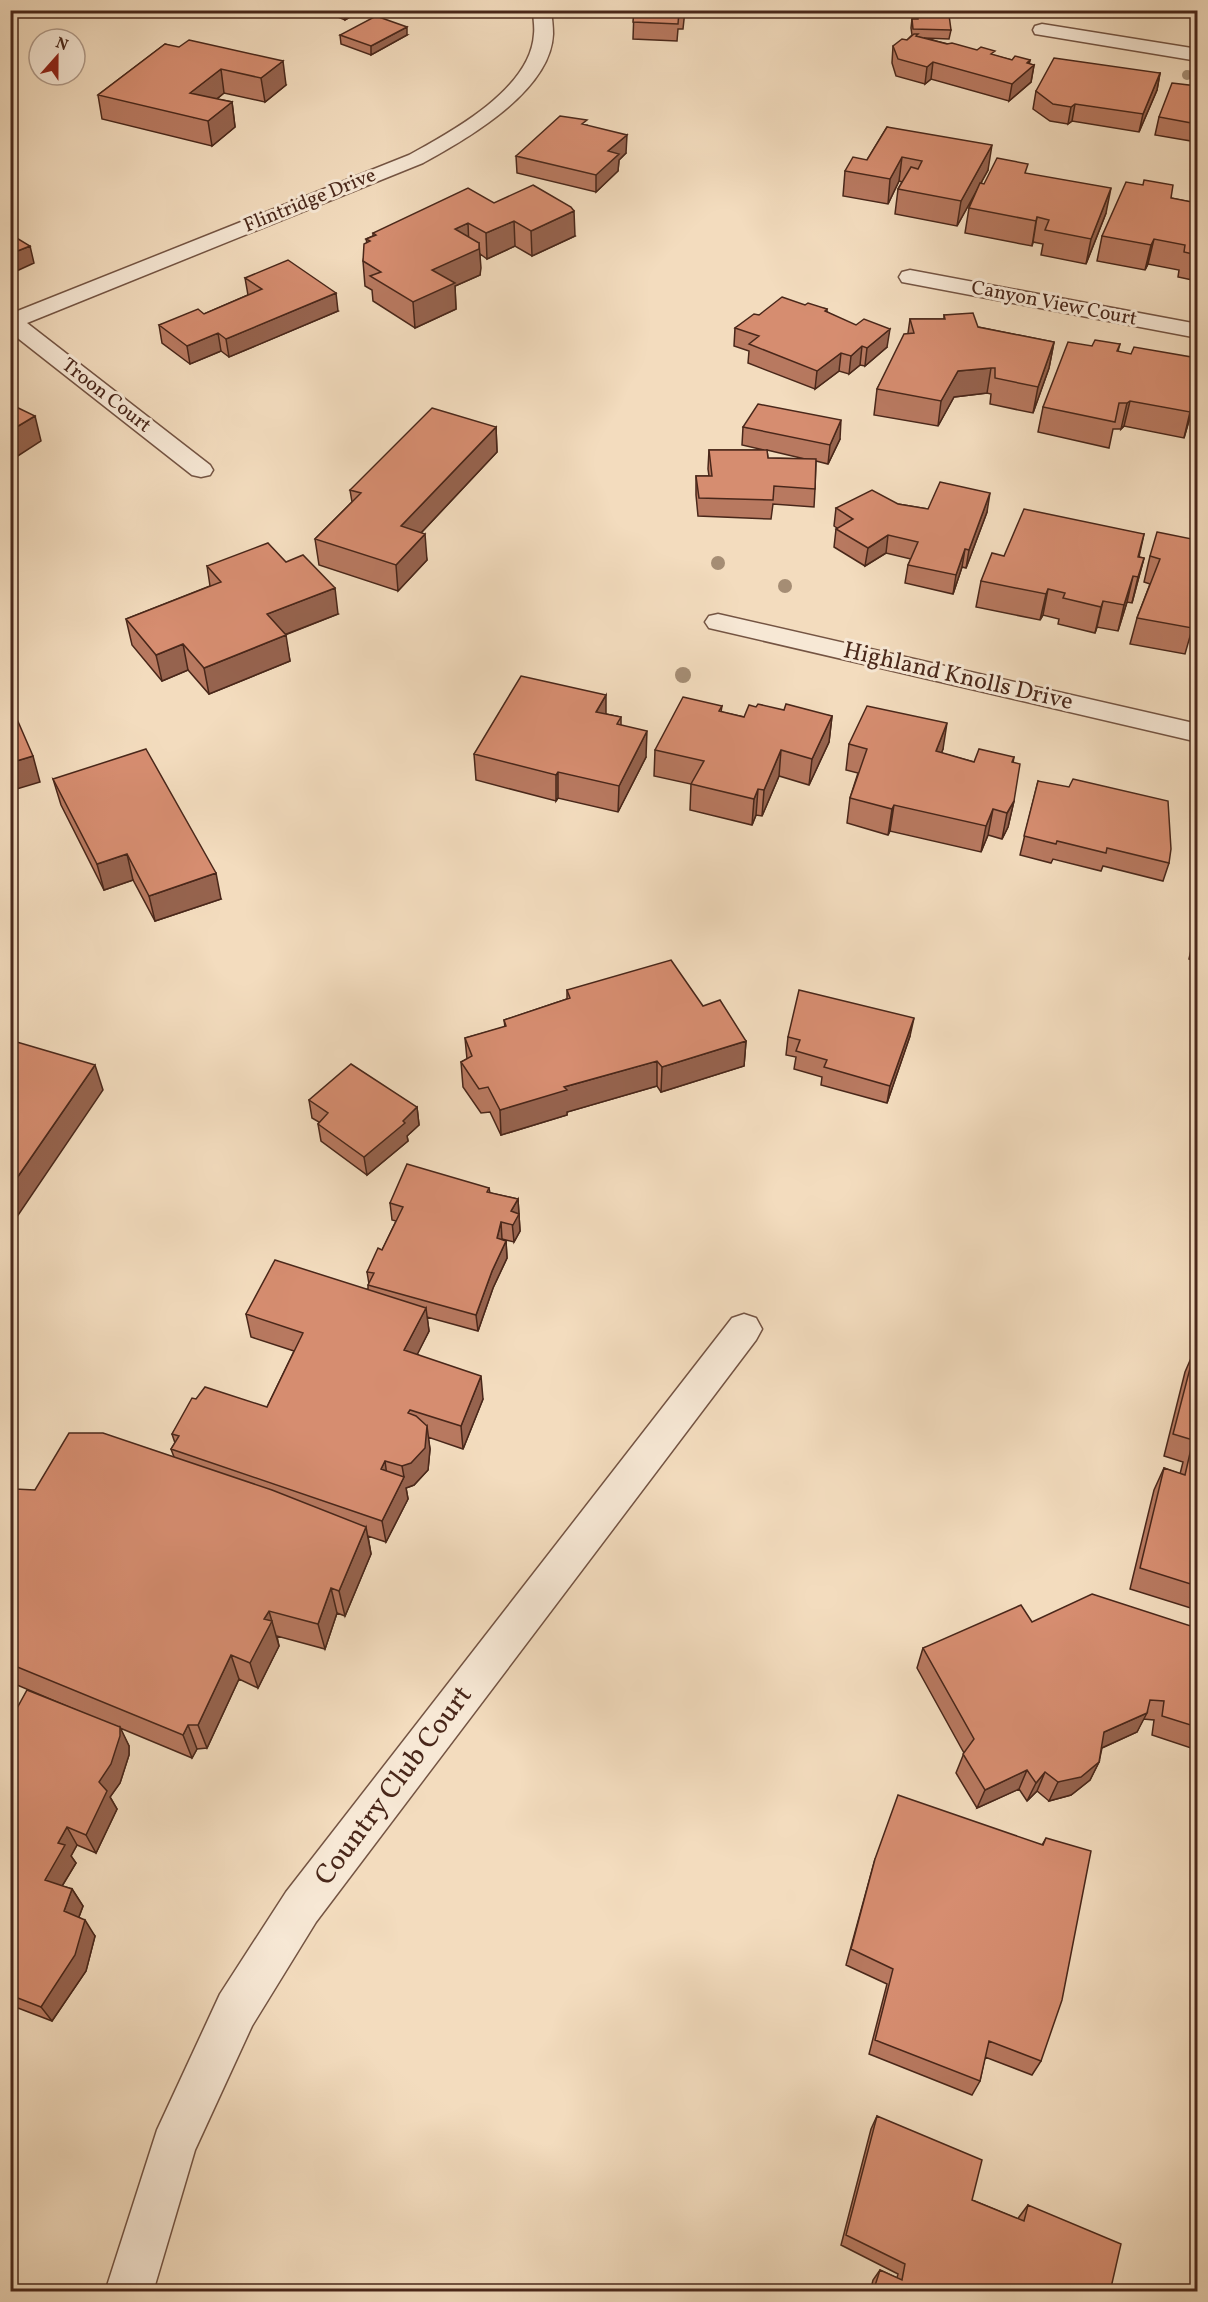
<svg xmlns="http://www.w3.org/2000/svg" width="1208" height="2302" viewBox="0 0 1208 2302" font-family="Vollkorn,serif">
	<rect width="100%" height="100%" fill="#f3dcbe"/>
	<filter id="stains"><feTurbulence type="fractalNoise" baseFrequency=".00333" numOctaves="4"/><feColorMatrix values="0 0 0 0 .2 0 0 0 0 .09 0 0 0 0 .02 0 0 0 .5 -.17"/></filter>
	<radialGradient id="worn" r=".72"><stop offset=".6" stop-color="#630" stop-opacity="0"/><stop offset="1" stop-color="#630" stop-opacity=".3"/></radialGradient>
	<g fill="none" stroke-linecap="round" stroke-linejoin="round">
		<defs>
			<path id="street" d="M533 10H551C552 18 553 26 553 34 551 91 467 139 423 163L27 323 210 465 213 470 210 475 201 477 192 475 10 332V314L409 155C451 132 531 89 534 34 535 26 533 18 533 10Z
				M1042 24 1198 49V61L1035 34 1033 30 1035 26Z
				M910 270 1198 324V338L902 282 899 277 902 272Z
				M718 614 1198 724V742L709 628 705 622 709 616Z
				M744 1314 756 1318 762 1329 756 1340 316 1922 252 2026 195 2150 153 2292H105L157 2130 220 1994 286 1892 732 1318Z"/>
		</defs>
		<use href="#street" stroke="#745443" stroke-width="3"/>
		<use href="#street" fill="#f7e8d5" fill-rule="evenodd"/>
	</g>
	<g fill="#a58d74">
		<circle cx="1187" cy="75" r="5"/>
		<circle cx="718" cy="563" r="7"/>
		<circle cx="785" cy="586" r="7"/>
		<circle cx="683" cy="675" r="8"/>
	</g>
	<path fill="#b87960" stroke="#49271a" stroke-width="1.5" fill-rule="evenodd" d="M321 10H362L345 20Z
		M634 10H685L683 29H678L677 41 633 39Z
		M918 15 951 30 949 39 924 38 1012 60H1030L1029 64 1034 65 1031 82 1009 101 931 79 925 84 896 76 892 63 893 46 907 40 912 35 911 28 912 19H917Z
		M340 35H407L371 55 341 44Z
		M165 44 286 85 265 102 224 93 217 99 232 102 235 127 212 146 102 119 98 95Z
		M1160 73 1157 90 1139 132 1072 121 1068 124 1050 121 1033 109 1036 91Z
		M1197 86V142L1155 135 1159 117Z
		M587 125 626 153 619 160 618 171 596 192 517 173 516 156Z
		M887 127 988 170 981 183 984 184 1027 174 1106 213 1086 264 1041 255 1043 244 1033 242 1032 246 965 233 969 208 977 190 957 226 895 214 898 189 902 182 899 181 888 204 843 196 845 171 867 160Z
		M1171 198 1197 203V281L1178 277 1179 270 1148 264 1145 270 1097 261 1102 236Z
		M494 203 575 236 532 256 515 246 487 259 480 254V275L455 286 456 309 415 328 373 301 372 290 365 286 363 261 367 243 366 239 373 236V233Z
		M245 278 338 311 229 357 221 351 190 364 162 343 159 325 204 314 248 295Z
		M805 305 827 309V312L887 347 865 366 860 365 849 374 839 371 815 389 748 363 749 351 734 346 735 328 759 315Z
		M944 315 978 327 1054 342 1049 368 1033 413 990 404 991 394 987 393 954 397 938 426 874 415 877 389 908 333 910 319H944Z
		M1120 344 1118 351 1197 393 1184 438 1124 426 1121 429H1113L1109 448 1038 432 1043 407 1092 346Z
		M496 427 497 452 421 533 427 560 398 591 319 565 315 539 352 502 350 490Z
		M743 427 840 439 828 464 816 461 815 489 814 507 773 504 771 519 698 516 696 495V476H709L708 469 709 450H764L742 445ZM767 450 805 459 768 458Z
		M898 504 928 509 987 512 966 568 962 567 953 594 905 583 908 565 911 559 886 553 865 566 834 547 836 529 837 528 834 526 836 508Z
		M1144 534 1139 557 1144 558 1137 584 1132 603 1127 602 1118 631 1097 627 1095 633 1058 624 1059 619 1043 615 1040 620 976 607 981 581 1004 556Z
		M1197 540V627L1193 626 1185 654 1130 644 1137 618 1150 584 1144 582 1150 556Z
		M207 566 338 614 285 635 290 661 209 694 188 670 162 681 132 645 126 619 210 586Z
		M722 706 721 712 744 717 756 707 832 716 829 742 809 785 779 776 762 816 756 815 752 825 690 810 691 784 654 776 655 750Z
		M606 714 621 717V725L646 757 618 812 558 798 556 801 476 780 474 754Z
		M849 744 943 749 941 753 974 762 1014 757 1013 763 1014 801 1008 827 1002 839 988 835 981 852 890 831 888 835 847 823 850 798 858 773 846 770Z
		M53 779 221 899 155 921 133 880 104 890 61 805Z
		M1038 781 1169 863 1163 881 1103 866 1101 871 1053 859 1051 863 1020 855Z
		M1197 923V962L1189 959Z
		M567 990 703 1006 746 1041 744 1066 661 1092 657 1086 567 1112V1115L501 1135 490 1112 481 1113 463 1087 461 1062 467 1059 465 1038 505 1027 504 1020 567 999Z
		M910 1036 887 1103 821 1085 822 1077 794 1069 796 1057 786 1055 788 1037Z
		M309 1100 417 1107 419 1125 407 1136 408 1141 367 1175 321 1141 318 1124 319 1122 312 1118Z
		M489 1188 490 1193 518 1199 520 1231 514 1242 502 1239 506 1241 507 1258 493 1288 478 1331 427 1317 429 1331 417 1354 483 1399 463 1449 428 1437 430 1449 428 1470 414 1485 406 1488 408 1499 386 1542 368 1536 371 1554 345 1616 337 1613 325 1649 277 1636 279 1646 258 1688 239 1679 207 1748 197 1749 192 1758 120 1728 129 1746V1755L120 1783 110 1797 117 1809 96 1853 77 1845 71 1856 76 1863 62 1886 72 1889 83 1906 79 1917 95 1936 86 1971 52 2021 10 2005V1721L81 1712 10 1682V1496L174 1457 171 1449 175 1443 172 1434 196 1399 267 1407 294 1351 251 1337 246 1314 368 1289V1285L369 1284 367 1272 382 1250 396 1221 392 1220 390 1203Z
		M1195 1349 1197 1350V1610L1130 1589 1154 1490 1164 1468 1180 1474 1183 1462 1164 1456 1185 1372Z
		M1032 1622 1197 1628V1750L1152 1735 1154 1720 1143 1719 1137 1732 1102 1748 1099 1762 1090 1780 1071 1795 1049 1801 1037 1791 1027 1801 1019 1789 977 1808 956 1773 964 1753 917 1668 923 1648Z
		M1046 1838 1041 2061 1032 2075 985 2057 980 2081 972 2095 869 2054 887 1984 846 1965 875 1859 1042 1845Z
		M877 2116 972 2200 1018 2219 1019 2217 1028 2205 1110 2292H870L873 2280 880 2270 897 2278 898 2274 841 2245 871 2129Z"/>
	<path fill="#96634e" stroke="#49271a" stroke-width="1.5" d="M344 10H362L345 20Z
		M407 27V35L371 55V46Z
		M1030 60 1028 69 1034 65 1031 82 1009 101 1012 84Z
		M283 61 286 85 265 102 261 78Z
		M933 62 931 79 925 84 927 67Z
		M221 69 224 93 194 117 190 93Z
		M1160 73 1157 90 1139 132 1143 114Z
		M232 102 235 127 212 146 208 121Z
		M1075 104 1072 121 1068 124 1071 107Z
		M627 135 626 153 619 160 618 171 596 192V175L608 151Z
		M992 145 988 170 957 226 961 201Z
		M902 157 899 181 888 204 890 179Z
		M1111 188 1106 213 1086 264 1091 239Z
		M574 211 575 236 532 256 531 231Z
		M1037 217 1033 242 1032 246 1036 221Z
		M514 221 515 246 487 259 486 233Z
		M468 223 469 248 455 229Z
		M1154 239 1148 264 1145 270 1151 245Z
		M479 243 481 268 480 275 455 286 456 309 415 328 413 302 432 270Z
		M30 246 34 263 10 274V254Z
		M336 293 338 311 229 357 226 339Z
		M890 329 887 347 865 366 867 348Z
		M218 333 221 351 190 364 187 346Z
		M1054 342 1049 368 1033 413 1038 387Z
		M862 346 860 365 849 374 851 356Z
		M841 353 839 371 815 389 817 371Z
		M991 368 987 393 954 397 938 426 941 401 958 371Z
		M1197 388V393L1184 438 1190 412Z
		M1130 401 1124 426 1121 429 1127 403Z
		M35 416 41 441 10 461V431Z
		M841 420 840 439 828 464 830 445Z
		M496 427 497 452 403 552 401 526Z
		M990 493 987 512 966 568 969 550Z
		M425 534 427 560 398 591 396 565Z
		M888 535 886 553 865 566 868 548Z
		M965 549 962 567 953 594 956 575Z
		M1144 558 1137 584 1132 603 1138 577Z
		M1133 576 1127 602 1118 631 1124 605Z
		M335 588 338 614 271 640 267 614Z
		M1048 589 1043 615 1040 620 1046 594Z
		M1103 601 1097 627 1095 633 1101 607Z
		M286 635 290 661 209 694 204 668Z
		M183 644 188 670 162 681 156 655Z
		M606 695V721L596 712Z
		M832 716 829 742 809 785 812 759Z
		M947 723 943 749 932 777 936 751Z
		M647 731 646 757 618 812 619 786Z
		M781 750 779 776 762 816 764 790Z
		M33 756 40 782 10 791V763Z
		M558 772V798L556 801V775Z
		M758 789 756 815 752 825 754 799Z
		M1014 801 1008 827 1002 839 1007 813Z
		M894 805 890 831 888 835 892 809Z
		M993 809 988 835 981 852 986 826Z
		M127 854 133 880 104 890 97 864Z
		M216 873 221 899 155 921 149 896Z
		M914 1018 910 1036 887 1103 890 1086Z
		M746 1041 744 1066 661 1092 662 1067Z
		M657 1061V1086L567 1112V1115L501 1135 500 1110 564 1087Z
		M95 1065 103 1090 10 1227V1188Z
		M417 1107 419 1125 407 1136 408 1141 367 1175 364 1157Z
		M518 1199 520 1231 514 1242 511 1211Z
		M501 1222 502 1239 499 1255 497 1238Z
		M506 1241 507 1258 493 1288 478 1331 476 1315 492 1271Z
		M426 1308 429 1331 408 1373 404 1350Z
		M481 1376 483 1399 463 1449 461 1426Z
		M427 1426 430 1449 428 1470 414 1485 406 1488 408 1499 386 1542 382 1521 404 1477 402 1466Z
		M385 1461 388 1483 381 1469Z
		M366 1527 371 1554 345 1616 339 1591Z
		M331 1588 337 1613 325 1649 318 1624Z
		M269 1611 279 1646 258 1688 250 1663 264 1619Z
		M231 1655 239 1679 207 1748 198 1725Z
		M1147 1713 1137 1732 1095 1751 1104 1732Z
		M188 1725 197 1749 192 1758 183 1735Z
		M120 1727 129 1746V1755L120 1783 110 1797 117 1809 96 1853 86 1835 99 1782Z
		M1099 1762 1090 1780 1071 1795 1049 1801 1058 1782Z
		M1027 1770 1019 1789 977 1808 985 1790Z
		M1045 1772 1037 1791 1027 1801 1036 1783Z
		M67 1827 77 1845 71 1856 76 1863 56 1896 45 1880 58 1843Z
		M72 1889 83 1906 75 1927 64 1911Z
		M85 1920 95 1936 86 1971 52 2021 41 2007Z"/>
	<path fill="#d68d70" stroke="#49271a" stroke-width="1.5" d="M634 10H684V12H679L678 24 633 22Z
		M918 15H949L951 30 913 29 912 19H918Z
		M376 16 407 27 371 46 340 35Z
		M914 34H918L916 36 947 44 952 43 977 50 981 47 995 51 991 54 1012 60 1015 56 1030 60 1027 63 1034 65 1012 84 933 62 927 67 898 59 893 46 902 39 907 40Z
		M189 40 283 61 261 78 221 69 190 93 232 102 208 121 98 95 165 44 179 47Z
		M1054 58 1160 73 1143 114 1075 104 1071 107 1053 104 1036 91Z
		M1172 83 1197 86V124L1159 117Z
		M560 116 587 120 582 124 627 135 608 151 619 154 596 175 516 156Z
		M887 127 992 145 961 201 898 189 911 167 918 169 922 161 902 157 890 179 845 171 853 157 867 160Z
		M997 158 1028 164 1025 173 1111 188 1091 239 1045 230 1049 220 1037 217 1036 221 969 208 980 183 984 184Z
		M1144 180 1173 185 1171 198 1197 203V255L1184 252 1185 245 1154 239 1151 245 1102 236 1126 182 1143 185Z
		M533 185 571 207 574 211 531 231 514 221 486 233 468 223 455 229 479 243V249L432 270 455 283 413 302 370 276 381 272 363 261 364 244 370 241 366 239 376 235 373 233 468 188 494 203Z
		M10 234 30 246 10 254Z
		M288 260 336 293 226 339 218 333 187 346 159 325 198 309 204 314 262 289 245 278Z
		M782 297 805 305 808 303 827 309 825 311 856 325 864 319 890 329 867 348 862 346 851 356 841 353 817 371 749 344 759 336 735 328 754 314 759 315Z
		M973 313 978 327 1054 342 1038 387 995 378V368H991L958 371 941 401 877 389 904 334 914 333 910 319H945L944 315Z
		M1095 340 1120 344 1117 351 1131 354 1134 347 1197 358V388L1190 412 1130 401 1127 403H1119L1115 422 1043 407 1068 342 1092 346Z
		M10 404 35 416 10 431Z
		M758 404 841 420 830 445 743 427Z
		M432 408 496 427 401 526 425 534 396 565 315 539 361 493 350 490Z
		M709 450H767L768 458 816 459 815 489 774 486 773 500 699 498 696 476H712Z
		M940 482 990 493 969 550 965 549 956 575 908 565 918 542 888 535 868 548 836 529 853 519 836 508 872 490 898 504 928 509Z
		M1024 509 1144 534 1138 557 1144 558 1138 577 1133 576 1124 605 1103 601 1101 607 1063 598 1065 593 1048 589 1046 594 981 581 992 553 1004 556Z
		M1157 532 1197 540V609L1192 628 1137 618 1160 559 1150 556Z
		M268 543 286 562 303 555 335 588 267 614 286 635 204 668 183 644 156 655 126 619 221 582 207 566Z
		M521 676 606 695 596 712 621 717 617 724 647 731 619 786 558 772 556 775 474 754Z
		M683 697 722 706 719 711 744 717 749 705 756 707 758 704 784 710 786 704 832 716 812 759 781 750 764 790 758 789 754 799 691 784 704 761 655 750Z
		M10 703 33 756 10 763Z
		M867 706 947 723 936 751 974 762 979 749 1014 757 1012 762 1020 764 1014 801 1007 813 993 809 986 826 894 805 892 809 850 798 867 749 849 744Z
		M146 749 216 873 149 896 127 854 97 864 53 779Z
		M1073 779 1168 801 1171 849 1169 863 1107 848 1106 853 1057 841 1056 844 1024 836 1038 781 1069 787Z
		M671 960 703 1006 720 1000 746 1041 662 1067 657 1061 564 1087 567 1090 500 1110 488 1087 479 1089 461 1062 472 1056 465 1038 506 1026 504 1020 570 998 567 990Z
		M799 990 914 1018 890 1086 824 1067 827 1060 796 1051 800 1040 788 1037Z
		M10 1040 95 1065 10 1188Z
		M351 1064 417 1107 403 1121 405 1123 364 1157 318 1124 328 1113 309 1100Z
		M407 1164 489 1188 487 1192 518 1199 511 1211 519 1214 513 1225 501 1222 497 1238 506 1241 492 1271 476 1315 368 1285 374 1273 367 1272 378 1248 382 1250 403 1207 390 1203Z
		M275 1260 426 1308 404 1350 481 1376 461 1426 410 1410 408 1413 416 1416 427 1426 425 1448 411 1463 402 1466 385 1461 381 1469 404 1477 382 1521 171 1449 179 1436 172 1434 192 1398 196 1399 205 1387 267 1407 303 1333 246 1314Z
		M1195 1349 1197 1350V1586L1140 1568 1164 1468 1185 1475 1193 1440 1173 1434Z
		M69 1433H103L272 1490 366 1527 339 1591 331 1588 318 1624 269 1611 264 1619 272 1621 250 1663 231 1655 198 1725H188L183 1735 10 1664V1496L15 1489 35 1490Z
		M1092 1594 1197 1628V1727L1162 1716 1164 1701 1150 1700 1147 1713 1104 1732 1099 1762 1081 1777 1058 1782 1045 1772 1036 1783 1027 1770 985 1790 963 1754 974 1739 923 1648 1021 1605 1032 1622Z
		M27 1690 120 1727V1736L111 1764 99 1782 107 1791 86 1835 67 1827 58 1843 65 1845 45 1880 72 1889 64 1911 85 1920 75 1955 41 2007 10 1995V1721Z
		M898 1795 1043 1845 1046 1838 1091 1851 1062 2000 1041 2061 989 2041 980 2081 875 2040 893 1969 851 1949 875 1859Z
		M877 2116 982 2160 972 2200 1024 2221 1028 2205 1121 2244 1110 2292H873L880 2270 902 2280 905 2264 846 2235Z"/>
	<g text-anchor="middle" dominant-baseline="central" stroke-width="6" stroke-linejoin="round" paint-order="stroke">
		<g font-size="20" fill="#49271a" stroke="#f7e8d5">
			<text transform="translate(310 201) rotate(-22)">Flintridge Drive</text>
			<text transform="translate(1054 304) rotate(11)">Canyon View Court</text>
			<text transform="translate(106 396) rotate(38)">Troon Court</text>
		</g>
		<g font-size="24" fill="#49271a" stroke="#f7e8d5">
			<text transform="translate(958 677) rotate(13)">Highland Knolls Drive</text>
		</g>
		<g font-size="28" fill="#49271a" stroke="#f7e8d5">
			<text transform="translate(394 1786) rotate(-53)">Country Club Court</text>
		</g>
	</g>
	<rect width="1208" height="2302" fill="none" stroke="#f3dcbe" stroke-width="36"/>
	<rect x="12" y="12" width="1184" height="2278" fill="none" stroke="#49271a" stroke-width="3"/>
	<rect x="18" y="18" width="1172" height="2266" fill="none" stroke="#49271a" stroke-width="1.5"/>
	<g transform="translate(57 57) rotate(21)"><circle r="28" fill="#f7e8d5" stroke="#b19b8a" stroke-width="1.5"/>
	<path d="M0-4.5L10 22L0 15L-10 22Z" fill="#8f2418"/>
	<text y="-9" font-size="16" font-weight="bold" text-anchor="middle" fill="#49271a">N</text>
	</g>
	<rect width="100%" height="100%" filter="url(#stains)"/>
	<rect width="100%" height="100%" fill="url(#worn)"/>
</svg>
